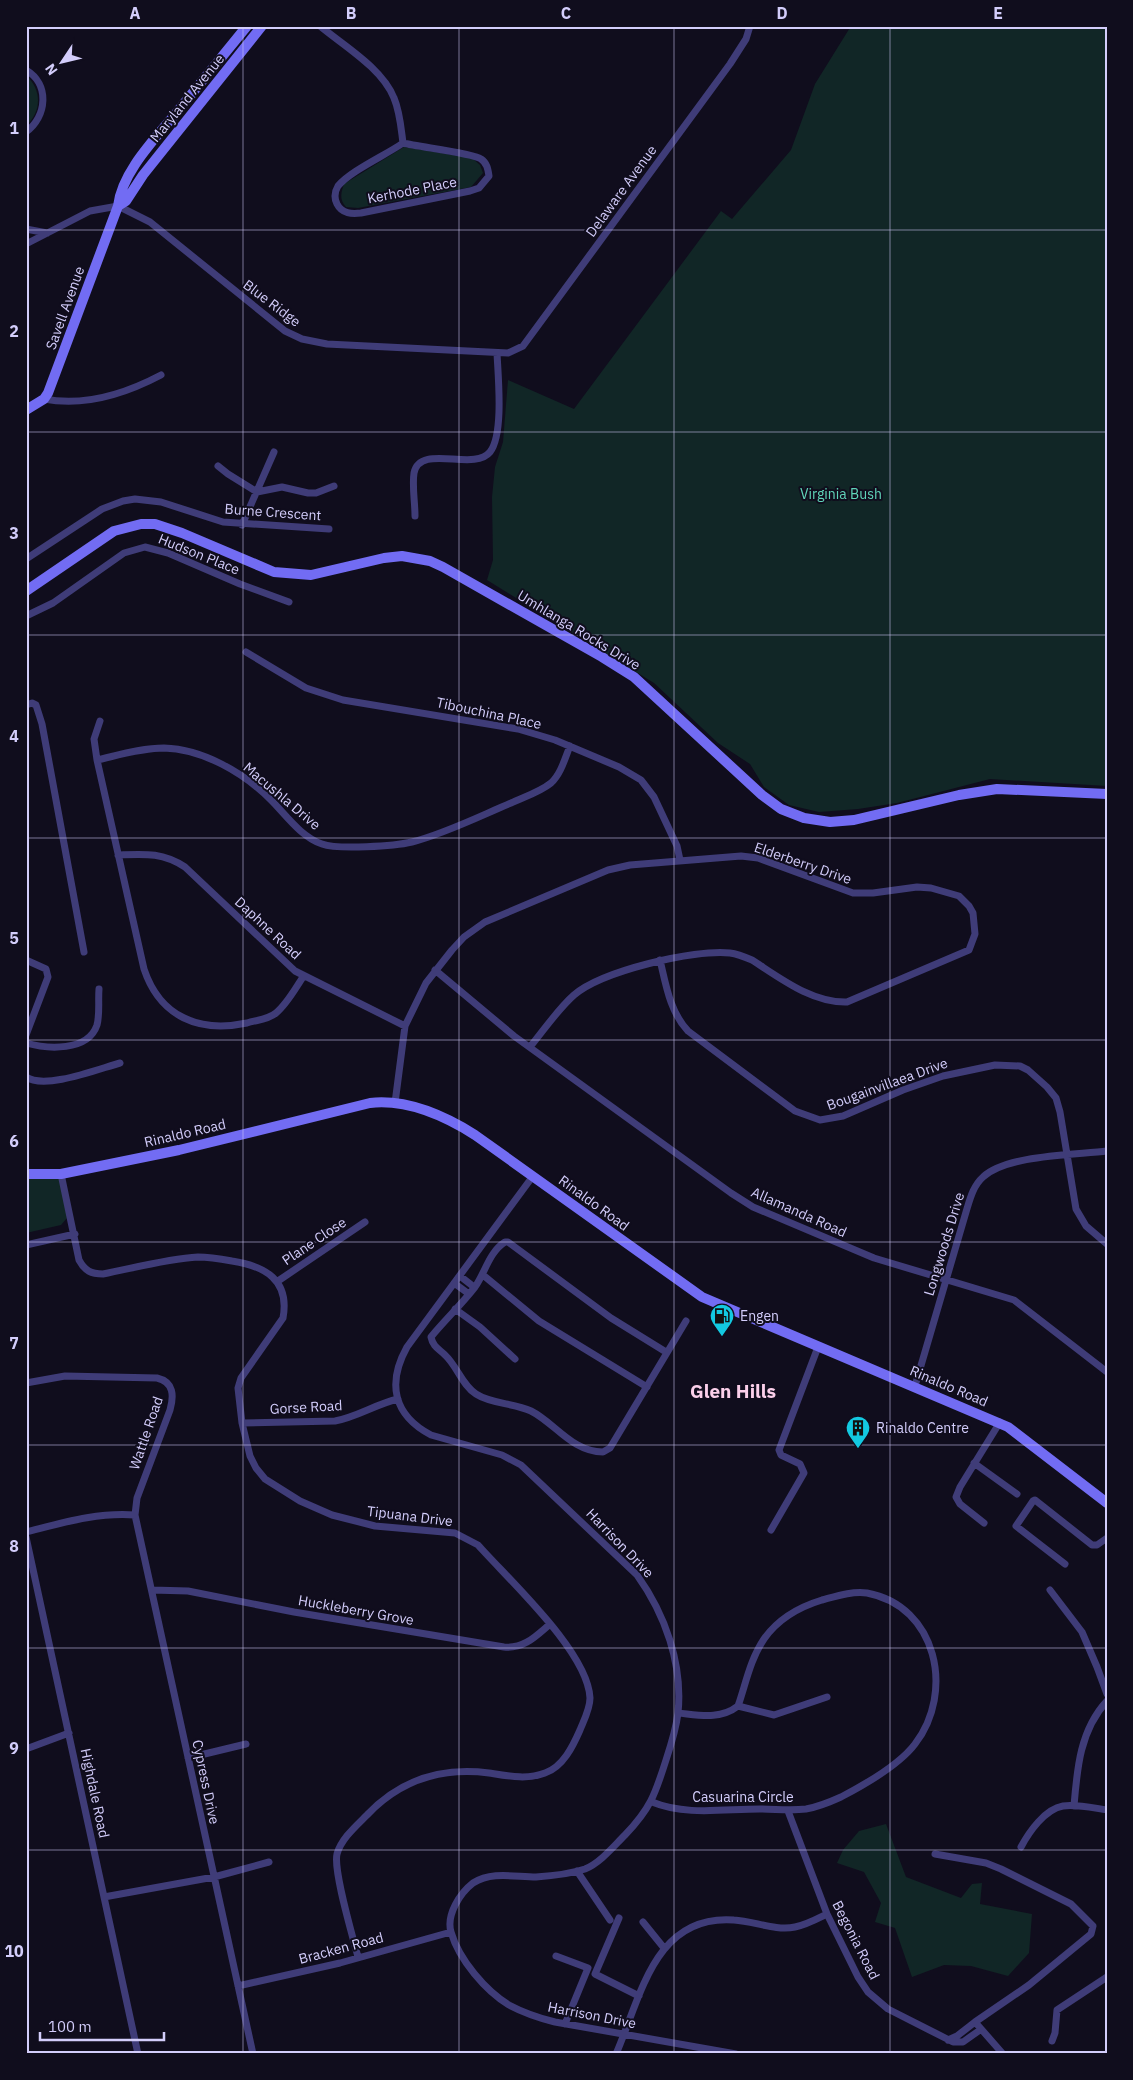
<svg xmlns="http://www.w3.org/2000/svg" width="1133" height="2080" viewBox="0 0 1133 2080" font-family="'IBM Plex Sans',sans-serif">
	<rect width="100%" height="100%" fill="#100d1d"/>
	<path fill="#112626" d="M851 26H1107V786L990 779 897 803 858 809 819 812 789 805 764 787 750 764 718 743 654 683 487 580 493 560 492 497 495 467 503 442 508 380 574 409 721 211 732 219 791 150 815 84Z
		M26 75C42 90 42 111 26 126Z
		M404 147 472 158 480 165 483 173 471 187 358 208 346 207C339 199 341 193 344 184Z
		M59 1171 67 1218 61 1225 26 1233V1175Z
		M886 1824 906 1877 961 1898 972 1884 982 1883 980 1904 1032 1914 1029 1953 1008 1976 971 1966 944 1965 912 1977 895 1928 875 1922 881 1903 864 1872 837 1863 843 1850 859 1831Z"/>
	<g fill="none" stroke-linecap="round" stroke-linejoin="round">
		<path stroke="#3f3c78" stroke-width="7" d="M320 26C344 46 382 68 394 98 400 112 401 128 403 143
			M26 70C50 84 47 117 26 132
			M403 143C419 147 473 153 481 159 487 163 488 169 489 176L479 188 470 191 361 213C352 214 342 214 337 204 334 198 335 191 338 186 350 171 386 155 403 143Z
			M26 229 47 233
			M26 244 90 211 118 206 150 222 285 331 302 339 327 344 508 353 523 346 730 64 746 39 750 26
			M44 399C85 407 125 394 161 375
			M218 466 228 474 257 492 282 487 308 493H316L334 486
			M415 516C415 502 412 486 414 473 420 443 474 472 490 452 504 434 498 376 497 353
			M242 525 274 452
			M26 559 102 509 123 501 135 499 161 502 223 522 329 529
			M26 616 53 603 124 553 145 547 168 553 240 584 289 602
			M246 652 306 688 343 700 518 729 555 740 619 767 641 780 654 797 677 846 680 860
			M26 705 32 703 36 705 42 724 84 952
			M100 721 94 739 97 760 144 969C160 1017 199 1033 247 1023 256 1020 268 1020 276 1013 287 1004 295 989 303 977
			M97 760C119 755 142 748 164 748 203 749 244 773 271 800 286 815 301 837 322 844 338 850 395 846 412 842 444 834 480 816 511 803 524 797 540 792 551 783 561 774 565 758 570 746
			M118 855C144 854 162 852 185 867L295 971 405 1026
			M26 960 46 969 48 977 26 1035
			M660 960C666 985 670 1012 688 1031L795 1111 820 1120 843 1116 903 1090 943 1076 995 1065 1020 1066 1028 1070 1047 1087 1056 1098 1060 1112 1076 1209 1086 1226 1107 1244
			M435 970 514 1036 731 1193 753 1207 874 1258 1014 1300 1107 1372
			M26 1043C47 1049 88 1052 97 1025 100 1014 98 1000 99 989
			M26 1077C45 1090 98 1069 120 1063
			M395 1103 405 1026 426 983 452 950 464 937 485 922 608 870 630 865 741 856 758 858 853 893H873L917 887 931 888 959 896 969 906 973 913 975 934 969 950 847 1002C812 1003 780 978 752 960 745 957 738 954 730 953 694 949 602 971 574 995 558 1009 544 1030 530 1047
			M61 1174 79 1260C85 1271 91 1274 103 1274 134 1268 166 1259 198 1257 210 1257 221 1259 232 1261 265 1266 290 1280 283 1318L241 1378 238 1388 242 1423 250 1456 256 1468 265 1479 300 1501 332 1515 375 1526 455 1533 478 1545C509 1580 588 1652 590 1698 590 1709 584 1720 580 1730 573 1746 563 1767 545 1773 527 1780 508 1776 489 1773 442 1767 400 1780 367 1815 356 1826 341 1839 337 1854 333 1871 353 1937 358 1957
			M533 1176 407 1347C387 1383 393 1415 431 1435L502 1455 521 1465 637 1575C665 1614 683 1664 678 1713 676 1729 671 1745 666 1760 655 1795 650 1809 625 1835 613 1847 600 1863 585 1869 570 1874 551 1876 536 1877 515 1877 492 1871 473 1883 460 1893 446 1915 451 1932 459 1960 486 1991 509 2005 524 2013 539 2018 555 2022L736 2054
			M26 1245 75 1234
			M483 1275 539 1321 647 1387
			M460 1276 474 1287
			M278 1281 365 1222
			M454 1283 469 1294
			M455 1309 480 1327 515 1359
			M666 1352 611 1318 508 1242H505C489 1252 485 1273 475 1287 461 1305 445 1320 431 1337 433 1347 439 1349 445 1355 457 1366 462 1385 476 1394 491 1404 514 1403 531 1411 555 1423 572 1452 603 1452L610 1448 686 1321
			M26 1383 65 1376 157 1378C174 1382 174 1396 170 1410L137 1498 135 1515 253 2054
			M915 1386 966 1212C970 1199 973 1186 983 1177 1006 1155 1074 1155 1107 1151
			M242 1423 335 1421C357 1417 376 1404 398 1399
			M974 1463 1017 1494
			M984 1523 960 1504 956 1497 960 1487 1000 1422
			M771 1530 804 1473 800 1464 781 1455 779 1450 818 1347
			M26 1532C62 1523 98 1512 135 1515
			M26 1537 138 2054
			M1065 1564 1016 1526 1033 1501 1035 1500 1092 1545H1097L1107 1538
			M152 1590 188 1591 294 1612 504 1647C524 1649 536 1636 550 1624
			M1050 1590 1082 1632 1097 1667 1107 1694
			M738 1706 774 1715 827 1697
			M26 1749 69 1733
			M188 1758 246 1744
			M652 1802C686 1816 724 1809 760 1809 776 1809 790 1811 806 1809 818 1807 830 1802 841 1797 864 1785 900 1764 915 1744 955 1692 937 1606 867 1593 852 1591 837 1596 822 1600 799 1607 778 1619 764 1639 750 1660 746 1683 738 1706 720 1720 699 1715 678 1713
			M1074 1806C1077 1769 1080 1730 1107 1701
			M788 1811 827 1914 858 1977 868 1992 888 2009 953 2042H963L980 2030
			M1021 1847C1029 1832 1045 1809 1063 1806 1077 1804 1093 1808 1107 1810
			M935 1854 986 1863 1001 1869 1071 1904 1093 1926 1091 1934 1029 1985 975 2022 1003 2054
			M577 1871 610 1920
			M104 1897 214 1877 269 1862
			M619 1918 595 1974 639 1996
			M643 1922 664 1948
			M556 1956 588 1968 565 2024
			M238 1986 340 1963 451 1932
			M948 2040 957 2036 975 2022
			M1052 2041 1055 2033 1057 2010 1107 1977
			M616 2054C641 1997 654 1914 734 1920 754 1921 775 1931 795 1927 806 1925 817 1919 827 1914"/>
		<path stroke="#726cf3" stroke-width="10" d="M118 206 126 201 143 175 262 26
			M26 410 44 399 48 393 118 206C122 170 159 135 181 107 203 80 225 53 247 26
			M26 591 114 531 141 524H155L182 533 274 572 311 575 384 558 402 556 430 561 443 567 602 657 634 677 762 795 781 809 804 818 830 822 854 820 959 795 997 789 1107 794
			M26 1174H61L179 1150 370 1103C406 1099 445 1116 475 1135L702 1297 1008 1427 1107 1503"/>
	</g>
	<path fill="none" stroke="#d3cdfb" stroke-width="1" stroke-opacity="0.55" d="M243 26V2054M459 26V2054M674 26V2054M890 26V2054M26 230H1107M26 432H1107M26 635H1107M26 838H1107M26 1040H1107M26 1242H1107M26 1445H1107M26 1648H1107M26 1850H1107"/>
	<defs>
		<symbol id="fuel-pin" viewBox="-11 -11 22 30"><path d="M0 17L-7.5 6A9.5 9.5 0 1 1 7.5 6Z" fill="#13c9e1" stroke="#100d1d"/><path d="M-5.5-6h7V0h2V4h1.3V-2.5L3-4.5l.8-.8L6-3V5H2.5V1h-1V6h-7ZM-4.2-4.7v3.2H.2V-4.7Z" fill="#111"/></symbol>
		<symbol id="building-pin" viewBox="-11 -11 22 30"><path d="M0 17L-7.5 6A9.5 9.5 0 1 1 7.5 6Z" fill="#13c9e1" stroke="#100d1d"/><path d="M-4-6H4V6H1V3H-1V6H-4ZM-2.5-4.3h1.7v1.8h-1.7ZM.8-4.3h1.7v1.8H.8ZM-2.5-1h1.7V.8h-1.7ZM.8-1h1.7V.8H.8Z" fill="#111"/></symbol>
	</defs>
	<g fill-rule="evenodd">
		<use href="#fuel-pin" x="708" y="1302" width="28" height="38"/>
		<use href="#building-pin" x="844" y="1414" width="28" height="38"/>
	</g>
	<g text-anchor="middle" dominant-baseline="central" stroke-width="4" stroke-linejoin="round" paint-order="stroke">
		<g font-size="14" fill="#d3cdfb" stroke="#100d1d">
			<text transform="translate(187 98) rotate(-51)">Maryland Avenue</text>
			<text transform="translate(412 190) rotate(-11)">Kerhode Place</text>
			<text transform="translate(621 191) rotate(-54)">Delaware Avenue</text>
			<text transform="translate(272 303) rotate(37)">Blue Ridge</text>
			<text transform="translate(65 308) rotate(-70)">Savell Avenue</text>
			<text transform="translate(273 512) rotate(4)">Burne Crescent</text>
			<text transform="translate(199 554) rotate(22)">Hudson Place</text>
			<text transform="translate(579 630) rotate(31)">Umhlanga Rocks Drive</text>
			<text transform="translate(489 713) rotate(12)">Tibouchina Place</text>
			<text transform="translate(282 796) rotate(40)">Macushla Drive</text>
			<text transform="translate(803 863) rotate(19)">Elderberry Drive</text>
			<text transform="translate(268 928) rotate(43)">Daphne Road</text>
			<text transform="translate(887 1084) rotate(-20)">Bougainvillaea Drive</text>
			<text transform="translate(185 1133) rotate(-13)">Rinaldo Road</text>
			<text transform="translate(594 1203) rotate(36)">Rinaldo Road</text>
			<text transform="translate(799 1212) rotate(24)">Allamanda Road</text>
			<text transform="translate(314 1241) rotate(-34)">Plane Close</text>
			<text transform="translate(944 1244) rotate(-73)">Longwoods Drive</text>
			<text transform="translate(949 1386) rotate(23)">Rinaldo Road</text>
			<text transform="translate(306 1407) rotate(-3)">Gorse Road</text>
			<text transform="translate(146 1433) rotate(-71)">Wattle Road</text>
			<text transform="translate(410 1516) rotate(7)">Tipuana Drive</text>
			<text transform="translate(620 1543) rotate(46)">Harrison Drive</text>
			<text transform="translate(356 1610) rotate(10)">Huckleberry Grove</text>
			<text transform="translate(206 1782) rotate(78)">Cypress Drive</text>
			<text transform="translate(95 1793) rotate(78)">Highdale Road</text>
			<text x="743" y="1797">Casuarina Circle</text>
			<text transform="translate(856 1940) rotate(63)">Begonia Road</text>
			<text transform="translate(341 1948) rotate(-15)">Bracken Road</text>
			<text transform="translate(592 2015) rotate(11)">Harrison Drive</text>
		</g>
		<g font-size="14" fill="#60d4b9" stroke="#100d1d">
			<text x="841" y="494">Virginia Bush</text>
		</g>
		<g font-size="14" fill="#d3cdfb" stroke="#100d1d" text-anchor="start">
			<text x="740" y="1316">Engen</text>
			<text x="876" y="1428">Rinaldo Centre</text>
		</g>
		<g font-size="19" font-weight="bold" fill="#fbcfea" stroke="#100d1d">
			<text x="733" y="1391">Glen Hills</text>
		</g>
	</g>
	<rect width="1133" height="2080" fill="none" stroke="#100d1d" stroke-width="55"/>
	<g transform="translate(62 62) rotate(235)" stroke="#100d1d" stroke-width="4" paint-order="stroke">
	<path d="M0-4L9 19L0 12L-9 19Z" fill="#d3cdfb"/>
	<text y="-8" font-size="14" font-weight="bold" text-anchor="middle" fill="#d3cdfb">N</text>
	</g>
	<path d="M40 2032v8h124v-8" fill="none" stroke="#d3cdfb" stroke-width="2.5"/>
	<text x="48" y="2032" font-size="15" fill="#d3cdfb" stroke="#100d1d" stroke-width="4" paint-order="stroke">100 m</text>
	<rect x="28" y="28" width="1078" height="2024" fill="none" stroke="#d3cdfb" stroke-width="2"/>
	<g font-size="16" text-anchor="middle" font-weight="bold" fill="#d3cdfb">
		<text x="135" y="19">A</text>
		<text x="351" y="19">B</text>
		<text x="566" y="19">C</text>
		<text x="782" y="19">D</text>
		<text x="998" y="19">E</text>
		<text x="14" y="134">1</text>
		<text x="14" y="337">2</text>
		<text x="14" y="539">3</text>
		<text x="14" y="742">4</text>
		<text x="14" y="944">5</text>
		<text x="14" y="1147">6</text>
		<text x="14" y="1349">7</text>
		<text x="14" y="1552">8</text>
		<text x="14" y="1754">9</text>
		<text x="14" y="1957">10</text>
	</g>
</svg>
